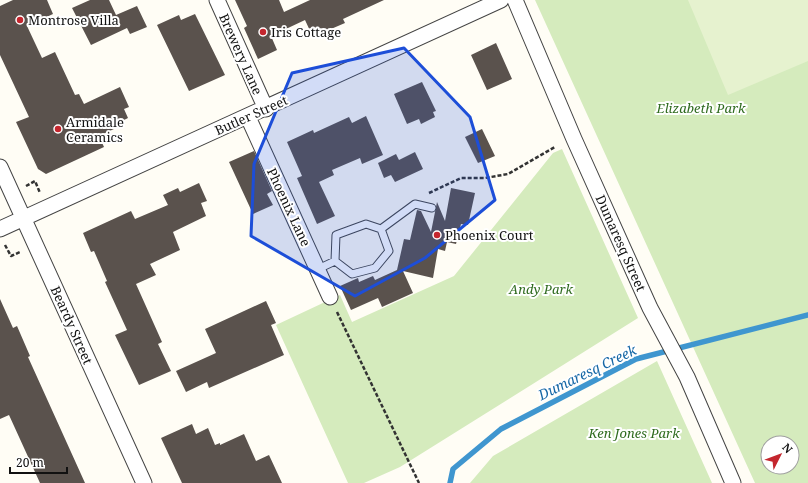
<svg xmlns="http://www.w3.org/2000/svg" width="808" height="483" viewBox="0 0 808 483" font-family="'Noto Serif',serif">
	<rect width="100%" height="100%" fill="#fffdf5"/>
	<path fill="#d5ebbd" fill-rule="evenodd" d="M535 0H808V483H755ZM768 443H792V467H768Z
		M562 149 638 318 400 467 364 483H348L276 325 340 295 352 322 454 276 553 153Z
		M657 361 712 483H470L493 456Z"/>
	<path fill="#e6f2cf" d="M688 0H808V61L728 95Z"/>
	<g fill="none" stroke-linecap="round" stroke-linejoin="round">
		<path stroke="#3f96cf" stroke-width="5.5" d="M450 483 453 469 501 429 636 359 808 315"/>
	</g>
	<path fill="#5a524d" d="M13 0H47L53 14 27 26 42 58 55 52 75 95 79 94 84 104 120 87 129 107 124 109 128 118 114 125 116 128 99 136 104 147 46 174 38 169 16 122 29 117 0 55V6Z
		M90 0H109L116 15 137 6 147 27 130 34 127 28 91 45 72 8Z
		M235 0H279L284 12 310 0H384L343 19 345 23 324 32 323 29 312 35 305 20 271 36 277 50 258 59 244 28 247 26Z
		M195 14 225 75 189 91 157 25 179 15 181 20Z
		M496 43 512 79 487 90 471 55Z
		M422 82 436 111 433 112 435 117 421 124 419 119 407 124 394 94Z
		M366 116 383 155 362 164 360 158 332 170 334 175 319 182 335 216 317 224 297 178 302 176 287 142 313 130 314 133 349 117 352 123Z
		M482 129 495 156 478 163 465 137Z
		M254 151 272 191 267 194 273 205 253 214 229 162Z
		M415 152 423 169 395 182 391 175 384 178 378 163 396 154 399 160Z
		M199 183 207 201 201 203 206 216 173 232 180 250 150 264 156 275 136 284 162 342 158 344 171 371 139 385 115 335 127 330 105 282 107 281 94 251 91 252 83 233 131 211 135 219 168 205 163 195 178 188 180 192Z
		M451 188 475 193 468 225 461 224 456 244 447 242 445 251 438 249 433 278 403 271 413 293 382 307 378 298 351 310 340 286 358 278 359 282 373 276 375 280 397 270 404 239 410 240 417 210 421 211 431 232 437 202 445 221Z
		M0 299 13 328 17 326 30 356 28 357 85 483H40L9 415 0 419Z
		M266 301 276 323 271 325 284 355 209 388 207 382 186 392 176 371 216 353 205 329Z
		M192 424 196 434 208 428 215 445 220 443V445L244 434 256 461 269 455 282 483H182L161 438Z"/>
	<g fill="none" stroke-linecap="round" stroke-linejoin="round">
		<defs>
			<path id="service" d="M366 224 381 229 389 251 375 268 352 274 335 261 336 235Z
				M381 229 415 204 432 208
				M318 269 335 261"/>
			<path id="minor" d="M217 0 266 109
				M515 0 574 139 650 308 687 377 733 483
				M248 117 330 297
				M0 167 144 483
				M0 229 501 0"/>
		</defs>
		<use href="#service" stroke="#444" stroke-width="9"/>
		<use href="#minor" stroke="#444" stroke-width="17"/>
		<path stroke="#333" stroke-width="2.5" stroke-dasharray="4 2" stroke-linecap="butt" d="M26 186 35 181 40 193
			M429 193 461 178H485L508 174 555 147
			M5 245 11 256 20 252
			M337 312 419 483"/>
		<use href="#service" stroke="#fff" stroke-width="7"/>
		<use href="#minor" stroke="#fff" stroke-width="15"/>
	</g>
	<path fill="#1d4ed8" fill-opacity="0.2" stroke="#1d4ed8" stroke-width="3" stroke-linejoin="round" d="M404 48 470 117 495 200 425 258 355 296 251 236 254 164 292 73Z"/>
	<g fill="#c4262e" stroke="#fff" stroke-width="1.5">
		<circle cx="20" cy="20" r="4"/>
		<circle cx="263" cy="32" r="4"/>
		<circle cx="58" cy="129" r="4"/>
		<circle cx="437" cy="235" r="4"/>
	</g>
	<g text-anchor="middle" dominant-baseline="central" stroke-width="4" stroke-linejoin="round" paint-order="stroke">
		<g font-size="13" fill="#111" stroke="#fff" text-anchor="start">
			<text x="28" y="20">Montrose Villa</text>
			<text x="271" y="32">Iris Cottage</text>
			<text x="66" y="122">Armidale<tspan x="66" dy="15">Ceramics</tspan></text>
			<text x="445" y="235">Phoenix Court</text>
		</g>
		<g font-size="13" fill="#111" stroke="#fff">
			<text transform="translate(241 54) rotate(66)">Brewery Lane</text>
			<text transform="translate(251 115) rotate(-24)">Butler Street</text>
			<text transform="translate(289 207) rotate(65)">Phoenix Lane</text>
			<text transform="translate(621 243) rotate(66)">Dumaresq Street</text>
			<text transform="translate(72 325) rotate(66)">Beardy Street</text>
		</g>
		<g font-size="13" font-style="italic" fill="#2f6b1f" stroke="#fff">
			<text x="701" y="108">Elizabeth Park</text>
			<text x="541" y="289">Andy Park</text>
			<text x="634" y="433">Ken Jones Park</text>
		</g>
		<g font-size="14" font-style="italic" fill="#1768a6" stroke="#fff">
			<text transform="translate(587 372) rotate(-26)">Dumaresq Creek</text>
		</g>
	</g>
	<g transform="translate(780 455) rotate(48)"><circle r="19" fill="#ffffff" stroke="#a0a0a0"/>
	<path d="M0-3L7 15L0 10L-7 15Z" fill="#c4262e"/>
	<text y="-6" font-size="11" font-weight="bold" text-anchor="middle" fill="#111111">N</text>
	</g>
	<path d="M10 467v6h57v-6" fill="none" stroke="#111111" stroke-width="2"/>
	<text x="16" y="467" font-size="12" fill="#111111" stroke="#ffffff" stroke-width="3" paint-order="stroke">20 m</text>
</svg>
